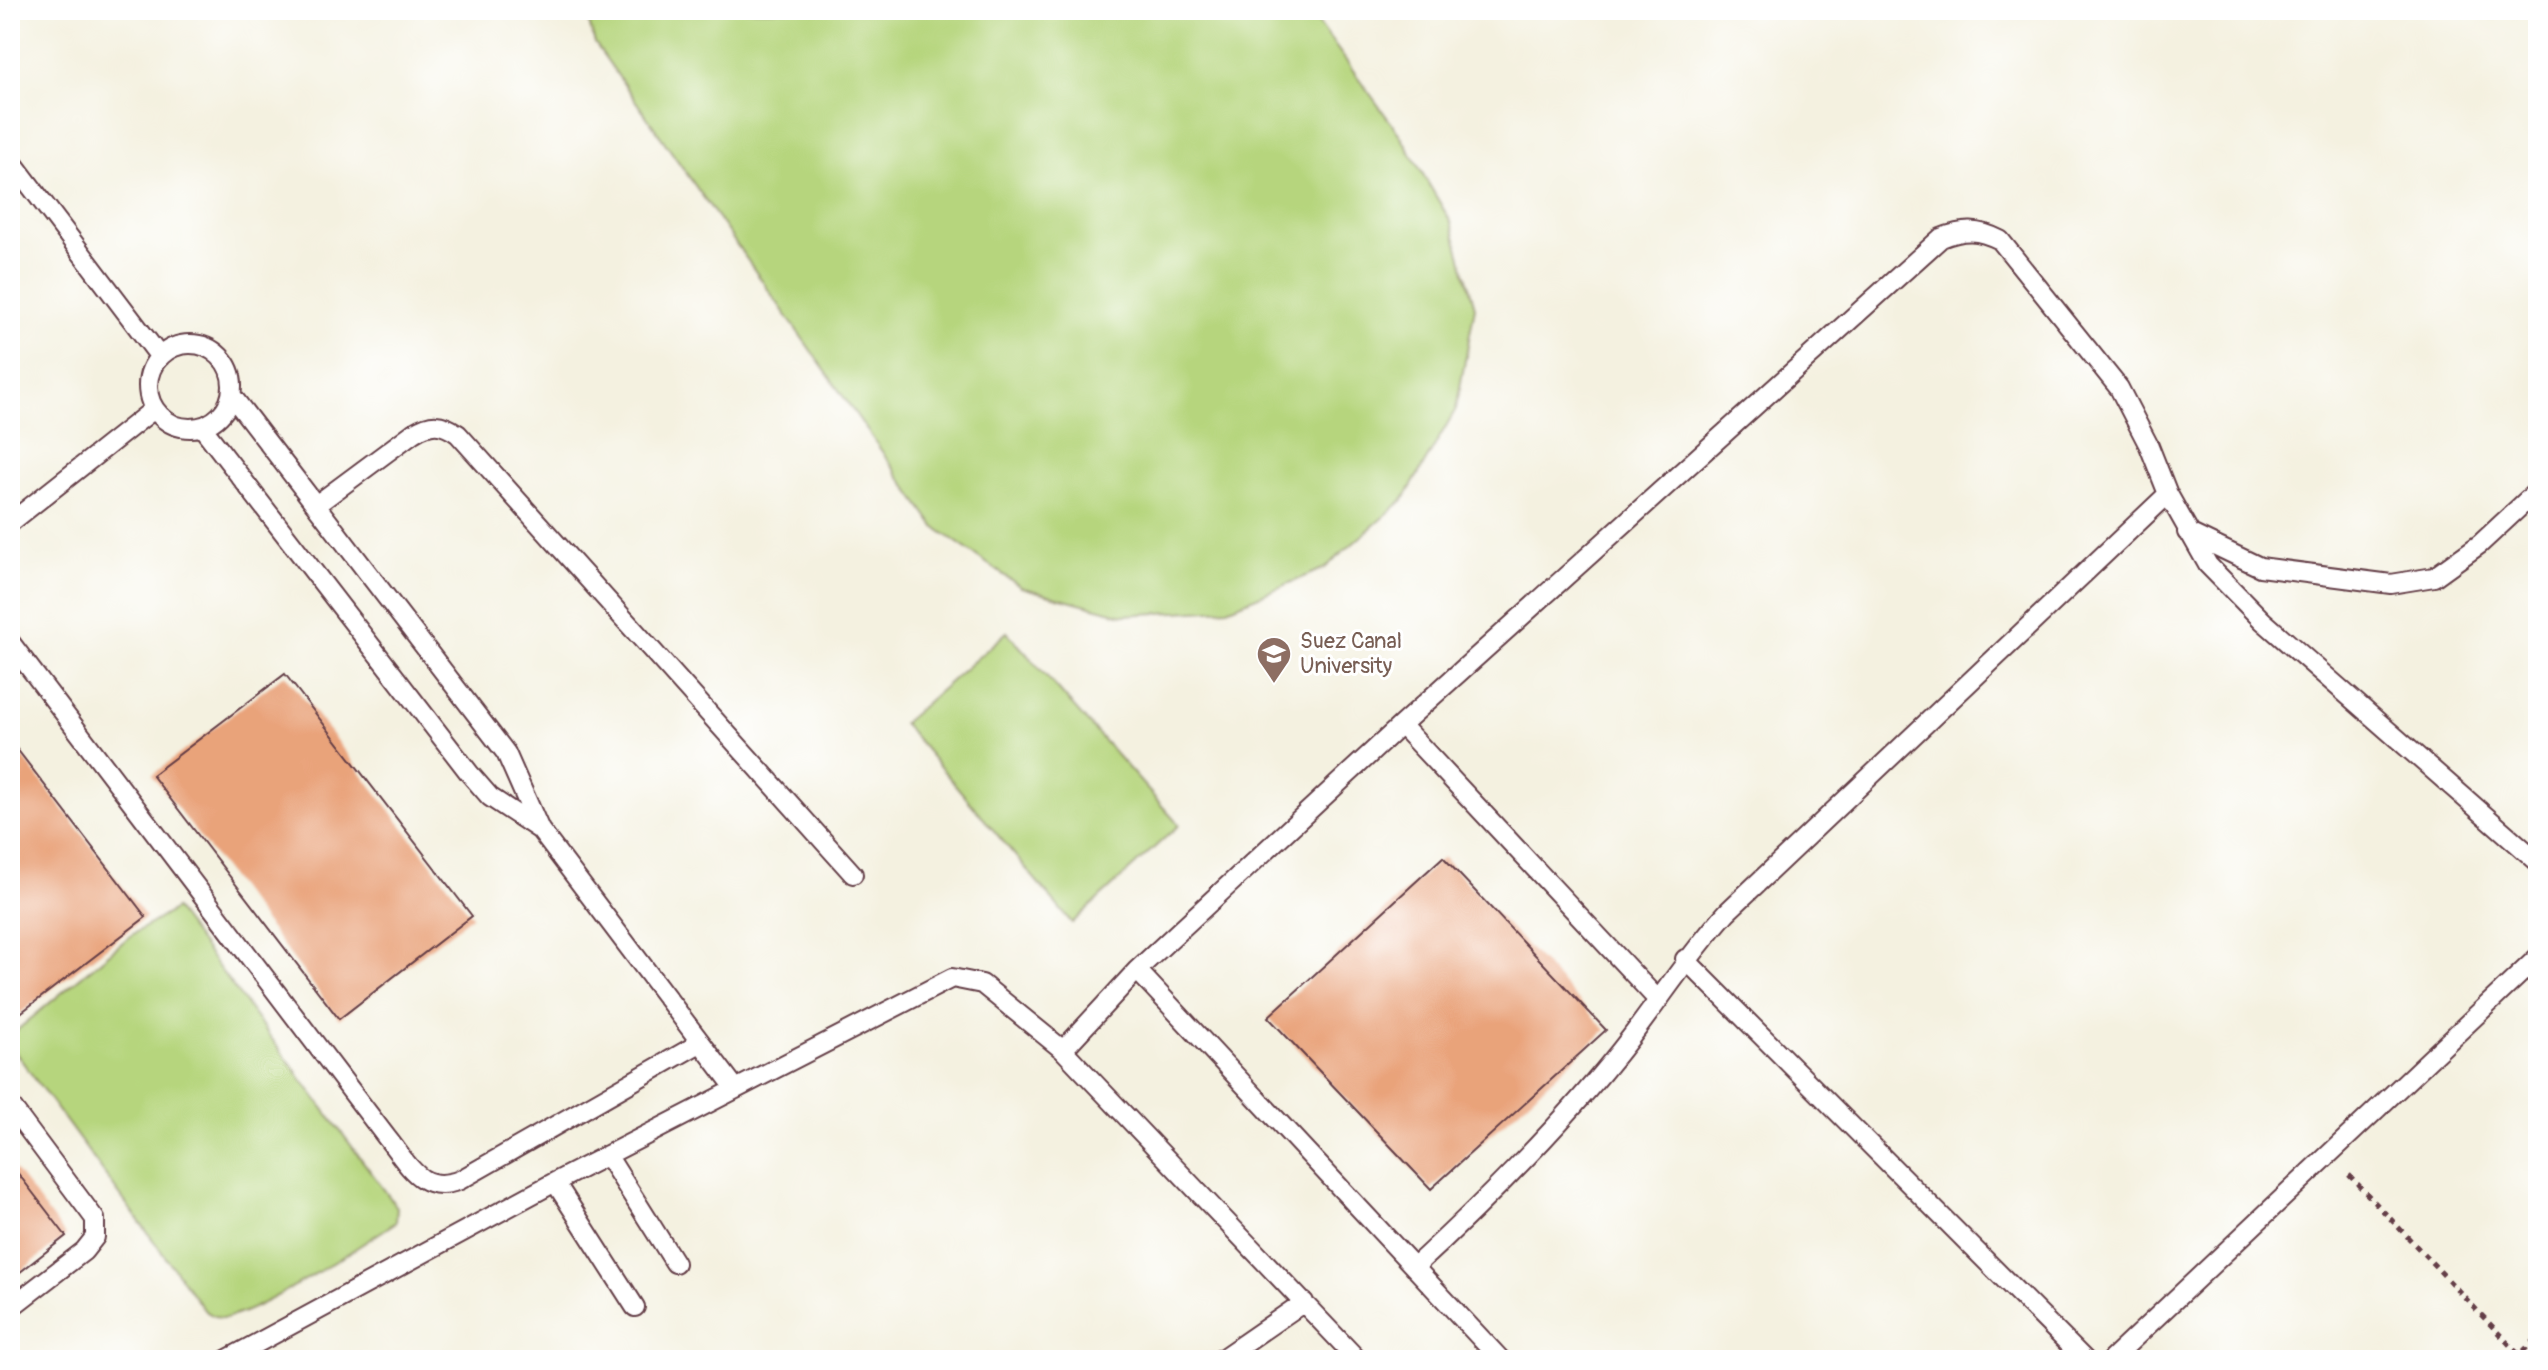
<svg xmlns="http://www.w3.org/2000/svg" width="2548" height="1370" viewBox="0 0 2548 1370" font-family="Pangolin,sans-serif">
	<rect width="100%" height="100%" fill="#fff"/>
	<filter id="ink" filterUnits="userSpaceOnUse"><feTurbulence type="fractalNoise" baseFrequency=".0125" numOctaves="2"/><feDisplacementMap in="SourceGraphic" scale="16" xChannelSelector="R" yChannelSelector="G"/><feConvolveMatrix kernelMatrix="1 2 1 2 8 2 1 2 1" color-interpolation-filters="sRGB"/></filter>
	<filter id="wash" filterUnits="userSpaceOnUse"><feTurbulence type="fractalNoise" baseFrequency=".006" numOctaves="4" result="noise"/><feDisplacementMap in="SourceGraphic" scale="32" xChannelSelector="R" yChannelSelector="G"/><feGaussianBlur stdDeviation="1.8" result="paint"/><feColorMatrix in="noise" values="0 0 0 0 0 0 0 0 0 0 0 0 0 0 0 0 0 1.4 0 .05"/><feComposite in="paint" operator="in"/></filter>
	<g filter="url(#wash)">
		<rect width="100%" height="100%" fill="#f4f1e0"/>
		<path fill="#b6d57d" stroke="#807a54" stroke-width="2" d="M585 10H1309L1400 135 1451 222 1475 307 1456 409 1404 499 1325 568 1228 609 1123 615 1021 587 935 527 595 43Z
			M1007 632 1179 825 1072 923 903 723Z
			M175 909 397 1207 396 1222C366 1242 252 1318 222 1318 217 1318 210 1314 205 1311L10 1045V1036L130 936Z"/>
		<g id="blocks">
			<path fill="#e9a37a" d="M285 674 472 916 339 1019 152 775Z
				M10 740 146 917 10 1021Z
				M1443 857 1606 1030 1431 1189 1268 1017Z
				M10 1163 66 1236 10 1280Z"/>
		</g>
	</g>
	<g filter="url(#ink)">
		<use href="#blocks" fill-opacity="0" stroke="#643e46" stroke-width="2"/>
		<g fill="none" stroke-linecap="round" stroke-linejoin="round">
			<defs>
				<path id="lane" d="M10 159 160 357
					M148 386a42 42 0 1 1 84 0a42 42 0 1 1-84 0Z
					M232 396 506 753 540 830 736 1089
					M202 427 470 774 490 797 540 830
					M316 505 413 433C431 422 441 422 458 434L853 874
					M10 523 154 409
					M2187 532 2260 567 2391 584 2434 577 2480 544 2538 490
					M10 642 387 1138C409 1165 421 1195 460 1180L700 1043
					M1401 725 1657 999
					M1685 959 2085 1360
					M1137 970 1501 1360
					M1063 1050 1137 970 1401 725 1941 238C1964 229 1978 229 2000 240L2119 388 2149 446 2168 494 2208 565 2263 621 2538 862
					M10 1105 95 1219V1237L84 1251 10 1308
					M607 1155 675 1263
					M555 1182 635 1307
					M1414 1267C1491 1196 1567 1120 1631 1037 1663 995 1691 952 1727 912L2168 494
					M226 1360 555 1182 952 978 982 984 1063 1050 1358 1360
					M1220 1360 1304 1302
					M2111 1360 2538 957"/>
			</defs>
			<use href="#lane" stroke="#643e46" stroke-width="22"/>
			<path stroke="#643e46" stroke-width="5" stroke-dasharray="6 6" stroke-linecap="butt" d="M2349 1175 2524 1360
				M2514 1360 2538 1337"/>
			<use href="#lane" stroke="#fff" stroke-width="18"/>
		</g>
	</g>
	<defs>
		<symbol id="university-pin" viewBox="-11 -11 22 30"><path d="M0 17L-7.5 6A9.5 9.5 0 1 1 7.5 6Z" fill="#8d6e63" stroke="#fff"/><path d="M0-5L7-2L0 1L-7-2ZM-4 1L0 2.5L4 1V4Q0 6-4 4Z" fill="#fff"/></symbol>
	</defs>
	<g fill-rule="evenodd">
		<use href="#university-pin" x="1254" y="634" width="40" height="54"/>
	</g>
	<g text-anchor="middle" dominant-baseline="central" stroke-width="6" stroke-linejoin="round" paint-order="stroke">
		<g font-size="22" fill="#785e54" stroke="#fff" text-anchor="start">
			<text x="1300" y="641">Suez Canal<tspan x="1300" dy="25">University</tspan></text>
		</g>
	</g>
	<rect width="2548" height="1370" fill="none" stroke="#fff" stroke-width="40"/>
</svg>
